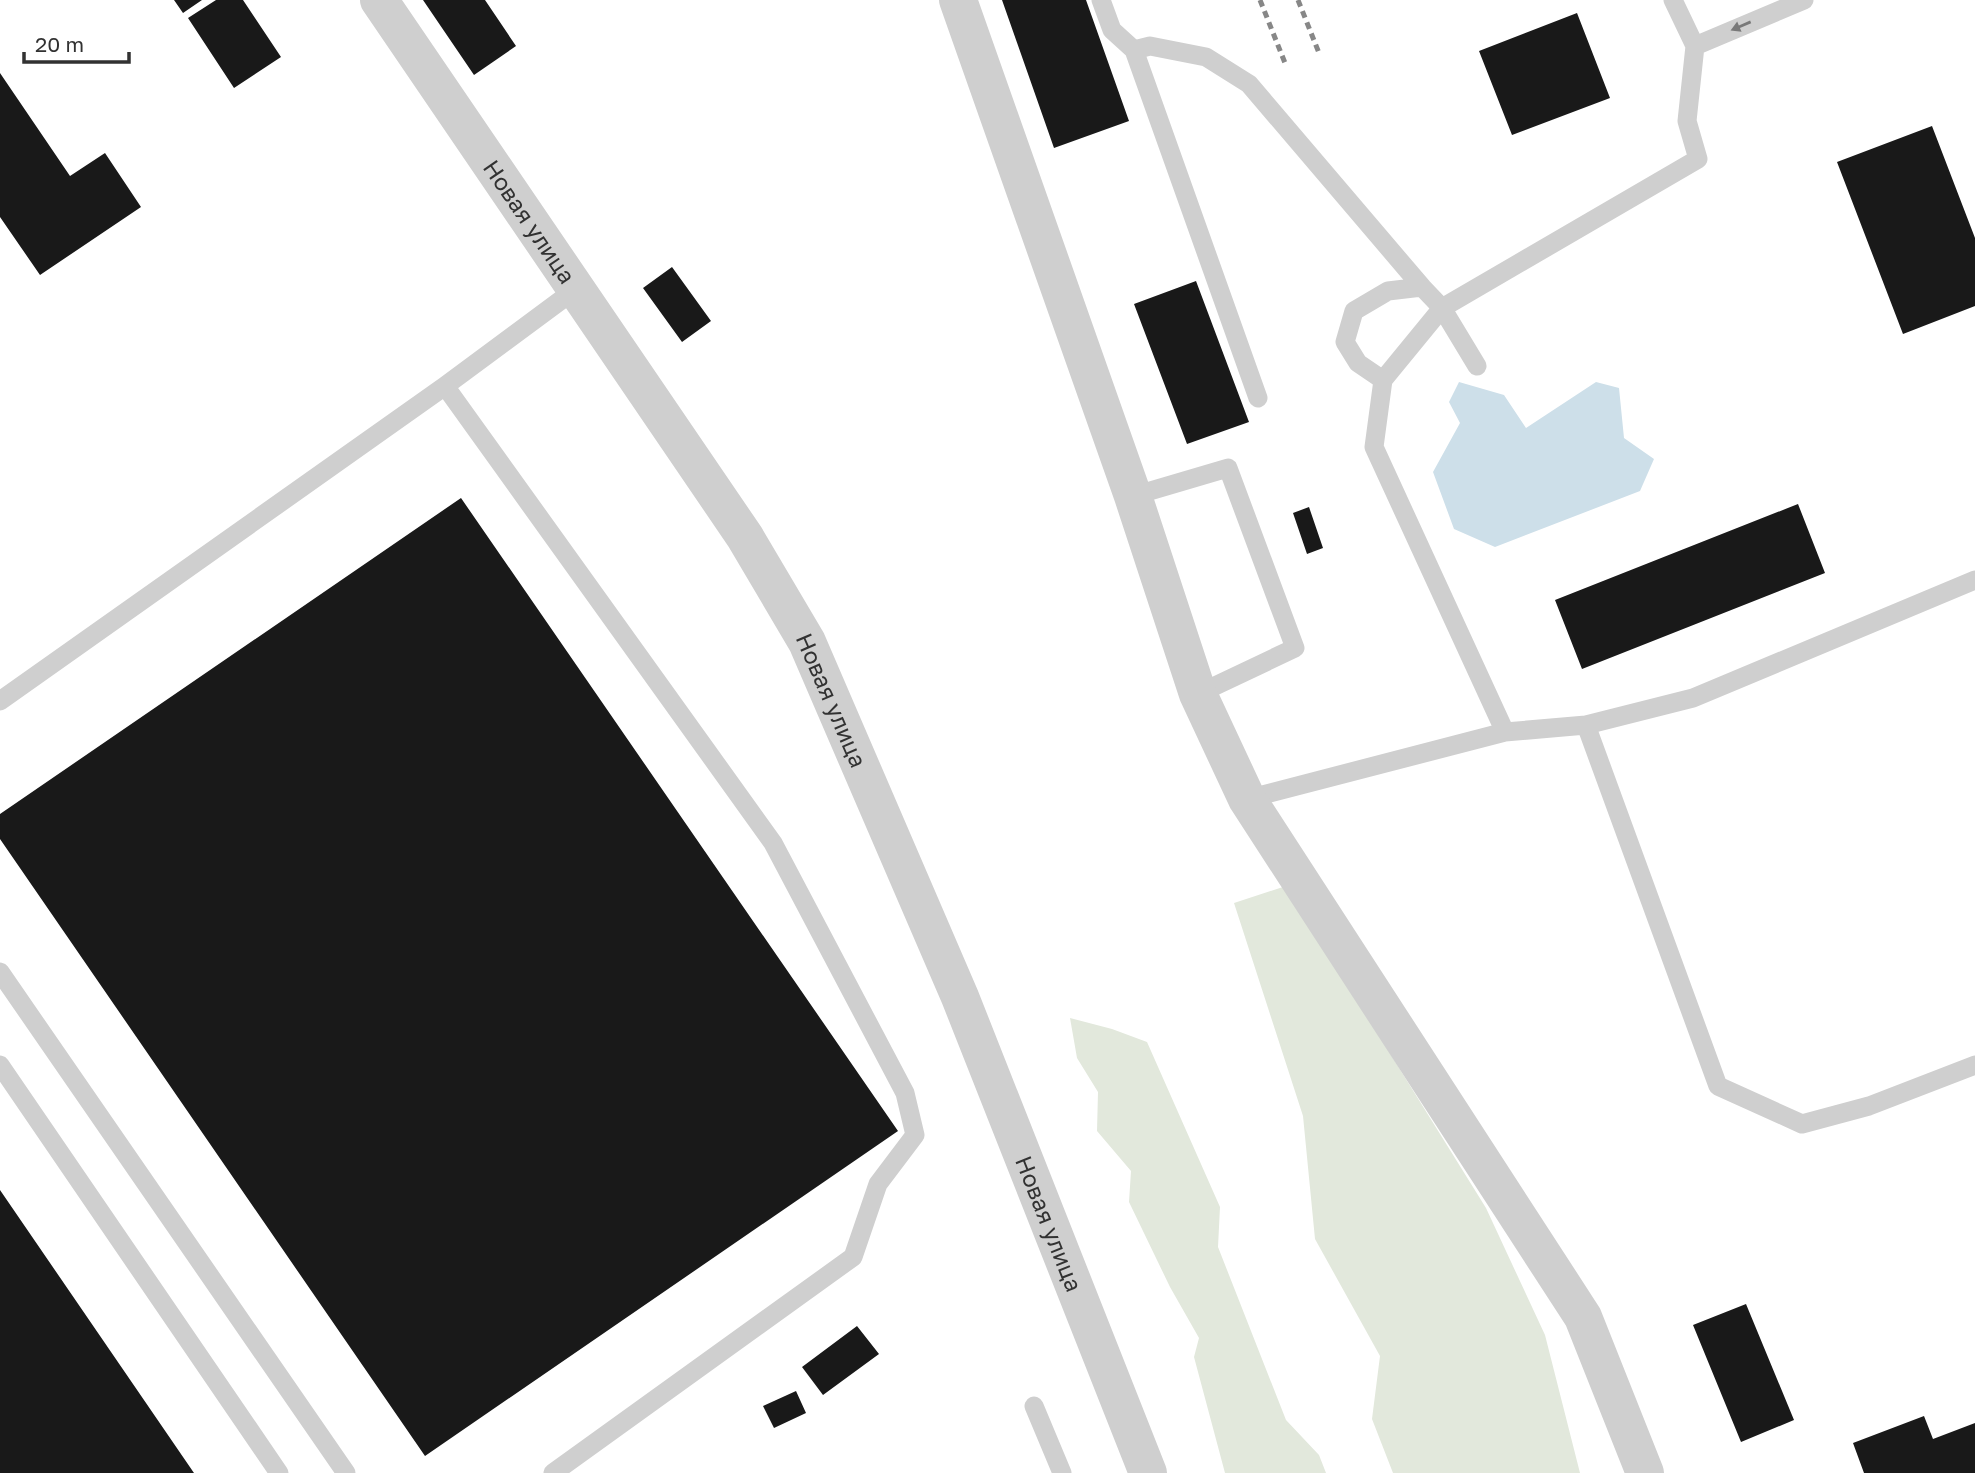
<svg xmlns="http://www.w3.org/2000/svg" width="1975" height="1473" viewBox="0 0 1975 1473" font-family="'Golos Text',sans-serif">
	<rect width="100%" height="100%" fill="#fff"/>
	<path fill="#e2e8dc" d="M1286 886 1486 1208 1545 1335 1580 1473H1393L1372 1419 1380 1356 1315 1239 1303 1116 1234 903Z
		M1070 1018 1112 1029 1147 1042 1220 1207 1218 1247 1286 1420 1319 1455 1326 1473H1225L1194 1357 1199 1338 1170 1287 1129 1202 1131 1171 1097 1131 1098 1092 1077 1058Z"/>
	<path fill="#cddfe9" d="M1459 382 1504 395 1526 428 1596 382 1619 388 1624 438 1654 459 1640 491 1495 547 1454 529 1433 472 1460 423 1449 402Z"/>
	<path fill="#191919" d="M174 0H202L183 13Z
		M216 0H243L281 57 234 88 188 18Z
		M423 0H485L516 46 474 75Z
		M1002 0H1086L1129 121 1054 148Z
		M1577 13 1610 98 1512 135 1479 51Z
		M0 73 70 176 105 153 141 207 40 275 0 217Z
		M1932 126 1975 238V306L1903 334 1837 162Z
		M672 267 711 321 682 342 643 288Z
		M1196 281 1249 422 1187 444 1134 304Z
		M461 498 898 1131 425 1456 0 839V814Z
		M1798 504 1825 573 1582 669 1555 600Z
		M1309 507 1323 548 1307 554 1293 513Z
		M0 1190 194 1473H0Z
		M1746 1304 1794 1420 1741 1442 1693 1325Z
		M857 1326 879 1354 823 1395 802 1367Z
		M796 1391 806 1413 774 1428 763 1406Z
		M1924 1416 1933 1439 1975 1423V1473H1864L1853 1443Z"/>
	<g fill="none" stroke-linecap="round" stroke-linejoin="round">
		<path stroke="#cfcfcf" stroke-width="19" d="M1101 0 1112 30 1134 50
			M1673 0 1695 46 1804 0
			M1477 366 1442 308 1383 380 1374 447 1505 732
			M1383 380 1358 363 1345 342 1354 311 1388 291 1422 287 1442 308 1698 159 1687 121 1695 46
			M445 386 773 843 905 1093 915 1135 878 1184 853 1257 553 1473
			M1258 398 1134 50 1150 46 1206 57 1249 84 1422 287
			M1133 496 1228 468 1295 648 1198 694
			M0 701 445 386 576 289
			M1586 725 1718 1086 1802 1124 1869 1106 1975 1065
			M1247 799 1505 732 1586 725 1693 698 1975 580
			M0 972 346 1473
			M0 1065 279 1473
			M1034 1406 1062 1473"/>
		<g stroke="#cfcfcf" stroke-width="38">
			<path id="s1" d="M379 0 745 537 807 642 960 997 1148 1473"/>
			<path d="M958 0 1133 496 1198 694 1247 799 1583 1317 1645 1473"/>
		</g>
		<path stroke="#878787" stroke-width="5" stroke-dasharray="7 5" stroke-linecap="butt" d="M1260 0 1285 63
			M1298 0 1319 53"/>
	</g>
	<defs><path id="oneway-solid" d="M-6-.8H1V-3.2L6.5 0L1 3.2V.8H-6Z" transform="scale(1.75)"/></defs>
	<use fill="#797979" href="#oneway-solid" transform="translate(1741 26) rotate(157)"/>
	<g text-anchor="middle" dominant-baseline="central" stroke-width="7" stroke-linejoin="round" paint-order="stroke">
		<g font-size="23" fill="#323232" stroke="#fff">
			<text stroke="none"><textPath href="#s1" startOffset="268">Новая улица</textPath></text>
			<text stroke="none"><textPath href="#s1" startOffset="835">Новая улица</textPath></text>
			<text stroke="none"><textPath href="#s1" startOffset="1402">Новая улица</textPath></text>
		</g>
	</g>
	<path d="M24 52v10h105v-10" fill="none" stroke="#323232" stroke-width="3.5"/>
	<text x="35" y="52" font-size="21" fill="#323232" stroke="#ffffff" stroke-width="5" paint-order="stroke">20 m</text>
</svg>
